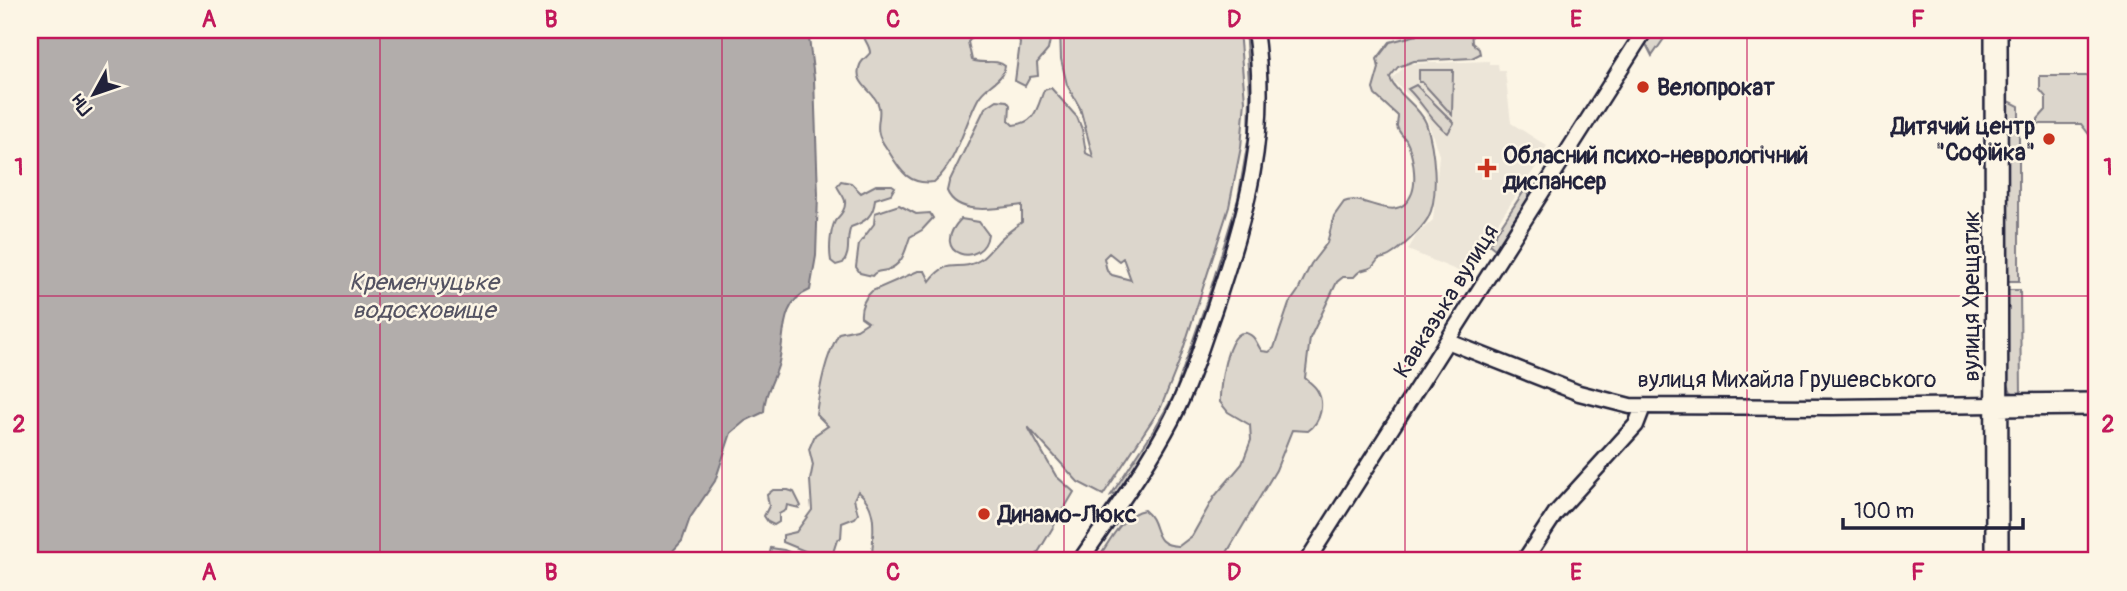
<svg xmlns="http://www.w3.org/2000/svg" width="2127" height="591" viewBox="0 0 2127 591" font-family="Pangolin,sans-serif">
	<rect width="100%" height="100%" fill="#fcf5e5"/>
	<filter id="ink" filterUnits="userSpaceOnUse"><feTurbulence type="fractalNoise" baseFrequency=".0143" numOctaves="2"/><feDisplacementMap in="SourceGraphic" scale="14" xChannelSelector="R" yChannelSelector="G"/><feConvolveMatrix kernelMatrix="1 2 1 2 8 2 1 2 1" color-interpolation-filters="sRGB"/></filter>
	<g filter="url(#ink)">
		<path fill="#ece5d8" d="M1489 61V64H1498L1499 71H1505L1511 123 1547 146 1538 159 1540 161 1463 273 1408 250 1417 234 1433 220 1439 155 1425 113 1416 102 1391 79 1408 64Z"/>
		<path fill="#dcd6cc" stroke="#7f7c84" stroke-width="2" fill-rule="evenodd" d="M863 30H978L968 42 972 60C983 65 996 58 1005 66 1003 82 985 85 978 99 965 123 956 164 934 182 909 185 901 172 889 152 886 147 880 140 879 134 876 125 881 116 879 107 876 91 852 84 860 65 862 60 867 57 870 53 870 44 862 40 863 30Z
			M1016 30H1052L1048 50 1037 63 1038 76 1030 77 1025 86 1015 81 1020 43Z
			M1060 30H1239L1245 101 1241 147 1229 207 1179 362 1161 407 1103 495 1078 482 1028 427 1056 476 1074 492 1033 561H872C872 535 880 510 858 491L854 499 858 514 855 518 842 523 841 538 837 540 831 559H824L783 542V535L796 532 812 510 810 480 813 465 809 449 815 435 828 426 816 414C820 386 825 358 839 333L857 329 868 322 861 317C860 307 865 297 872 291L918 271H925L930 281C949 255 958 274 980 260 986 256 991 249 996 244 1003 235 1013 229 1022 222V205C999 208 958 217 947 191L949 182 985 108 997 100 1007 101 1010 105 1009 121 1013 125C1036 123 1037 108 1044 90L1051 88 1077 117 1082 129 1086 153 1093 157 1080 108 1067 85 1061 59ZM1109 253 1119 261 1123 258 1131 280 1112 275 1107 271 1104 258Z
			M1245 30H1250L1254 114 1249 172 1238 219 1185 377 1161 429 1119 492 1111 495 1155 428 1174 395 1210 291 1238 199 1249 135 1250 94Z
			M1422 30H1471L1472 43 1479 49 1480 54 1472 58 1414 61 1398 67 1390 77C1393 92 1419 105 1426 123 1434 147 1440 196 1428 218 1421 230 1401 249 1389 256 1386 258 1382 258 1379 259 1376 261 1375 265 1372 267 1363 272 1362 267 1354 277H1343L1337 282 1310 338 1305 378C1309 382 1314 385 1317 390 1325 403 1321 422 1308 431L1292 430 1276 470 1222 561H1096C1108 545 1122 513 1144 510 1162 524 1149 545 1179 546L1192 536 1214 497 1242 464 1251 440 1250 425 1228 412 1220 402C1219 390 1228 314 1253 337 1257 341 1258 347 1262 351L1269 352 1274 348 1289 304 1298 291 1311 264 1327 243 1334 216 1344 202C1364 192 1398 228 1412 193 1417 180 1413 153 1406 140 1403 136 1398 132 1397 126 1397 123 1398 119 1398 116L1375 95 1373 89 1379 68 1377 59 1390 42 1417 35Z
			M1655 30H1670L1652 56 1646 44Z
			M1419 70H1453L1452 115 1422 82H1419Z
			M2040 76H2097V212H2093L2091 137 2081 124H2038V119L2046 110V97L2040 90Z
			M1416 85 1454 123 1448 133C1433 124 1422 102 1408 89Z
			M2005 99 2019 106V281H2005Z
			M841 181 851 183 861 193 876 185H892L895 187 891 194 875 199C874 216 865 222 851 227 845 240 852 251 843 263L836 265 831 261C829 250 830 231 835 221 840 215 846 210 845 201 844 196 839 191 837 186Z
			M1524 191 1530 195 1495 249 1489 244Z
			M899 205 916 214 930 213 933 218 922 230 910 237C905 250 904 264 887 270 880 272 877 270 872 276L860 273 856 267 859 244 874 224 875 213Z
			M961 219 979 222 988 234C984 270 926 255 961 219Z
			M2005 290H2020L2021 397 2011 392 2006 380Z
			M788 490 794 492 801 506 799 508 787 505 786 510 779 514V522L774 525 768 522 764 516 769 506 767 495 773 490Z
			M771 548 784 550 811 561H775L769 557Z"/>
		<path fill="#b2adab" stroke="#78757e" stroke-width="2" d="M30 30H808L814 79 818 194 816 256 810 290C778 303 786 338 778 366 773 382 764 395 764 412L745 421 731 433 715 481 690 518 682 541 670 554 658 556 659 561H30Z"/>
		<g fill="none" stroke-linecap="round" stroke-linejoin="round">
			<defs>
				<path id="street" d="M1447 341 1579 393 1630 406 1832 407 1997 405
					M1080 561C1111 515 1146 469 1172 419 1190 384 1201 347 1214 310 1247 211 1270 136 1255 30
					M1307 561 1645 30
					M1524 561 1555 514 1636 425 1643 407"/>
				<path id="secondary" d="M1996 30 1997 561
					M1997 405 2097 404"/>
			</defs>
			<use href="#street" stroke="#22223b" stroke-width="19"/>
			<use href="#secondary" stroke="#22223b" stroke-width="26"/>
			<use href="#street" stroke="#fcf5e5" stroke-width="14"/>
			<use href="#secondary" stroke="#fcf5e5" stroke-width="21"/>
		</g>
	</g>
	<path fill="none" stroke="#c2185b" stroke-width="2" stroke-opacity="0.55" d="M380 30V561M722 30V561M1064 30V561M1405 30V561M1747 30V561M30 296H2097"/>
	<g fill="#c8321e" stroke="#fcf5e5" stroke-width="2.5">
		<circle cx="1643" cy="87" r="7"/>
		<circle cx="2049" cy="139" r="7"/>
		<path d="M1483.5 157.5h7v7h7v7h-7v7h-7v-7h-7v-7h7z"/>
		<circle cx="984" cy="514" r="7"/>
	</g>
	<g text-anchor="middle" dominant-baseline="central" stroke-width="5" stroke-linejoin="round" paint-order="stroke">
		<g font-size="23" font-weight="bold" fill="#22223b" stroke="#fcf5e5" text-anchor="start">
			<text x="1657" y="87">Велопрокат</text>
			<text x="2035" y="126" text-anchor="end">Дитячий центр<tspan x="2035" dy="26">"Софійка"</tspan></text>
			<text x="1503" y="155">Обласний психо-неврологічний<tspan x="1503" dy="26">диспансер</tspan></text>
			<text x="998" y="514">Динамо-Люкс</text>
		</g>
		<g font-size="23" fill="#22223b" stroke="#fcf5e5">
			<text transform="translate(1971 296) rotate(-90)">вулиця Хрещатик</text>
			<text transform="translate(1446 301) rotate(-58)">Кавказька вулиця</text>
			<text x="1787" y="379">вулиця Михайла Грушевського</text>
		</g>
		<g font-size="24" font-style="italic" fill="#545362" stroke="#fcf5e5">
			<text x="424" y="282">Кременчуцьке<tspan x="424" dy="28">водосховище</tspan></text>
		</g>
	</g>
	<rect width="2127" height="591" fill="none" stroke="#fcf5e5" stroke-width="77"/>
	<g transform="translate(94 94) rotate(230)" stroke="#fcf5e5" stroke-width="5" paint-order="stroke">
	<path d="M0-5L12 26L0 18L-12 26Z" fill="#22223b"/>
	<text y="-10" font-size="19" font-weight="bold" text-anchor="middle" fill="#22223b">Пн</text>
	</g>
	<path d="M1843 518v10h180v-10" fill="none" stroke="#22223b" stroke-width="3.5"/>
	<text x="1854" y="518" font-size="21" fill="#22223b" stroke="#fcf5e5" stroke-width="5" paint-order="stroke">100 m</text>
	<rect x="38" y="38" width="2050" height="514" fill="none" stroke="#c2185b" stroke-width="2.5"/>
	<g font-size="23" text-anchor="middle" font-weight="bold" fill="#c2185b">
		<text x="209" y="27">A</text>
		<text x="551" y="27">B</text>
		<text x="893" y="27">C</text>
		<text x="1234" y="27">D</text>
		<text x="1576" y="27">E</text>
		<text x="1918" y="27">F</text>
		<text x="19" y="175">1</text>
		<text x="2108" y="175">1</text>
		<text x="19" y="432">2</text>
		<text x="2108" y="432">2</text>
		<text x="209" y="580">A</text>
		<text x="551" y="580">B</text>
		<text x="893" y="580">C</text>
		<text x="1234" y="580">D</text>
		<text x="1576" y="580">E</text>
		<text x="1918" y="580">F</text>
	</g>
</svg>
